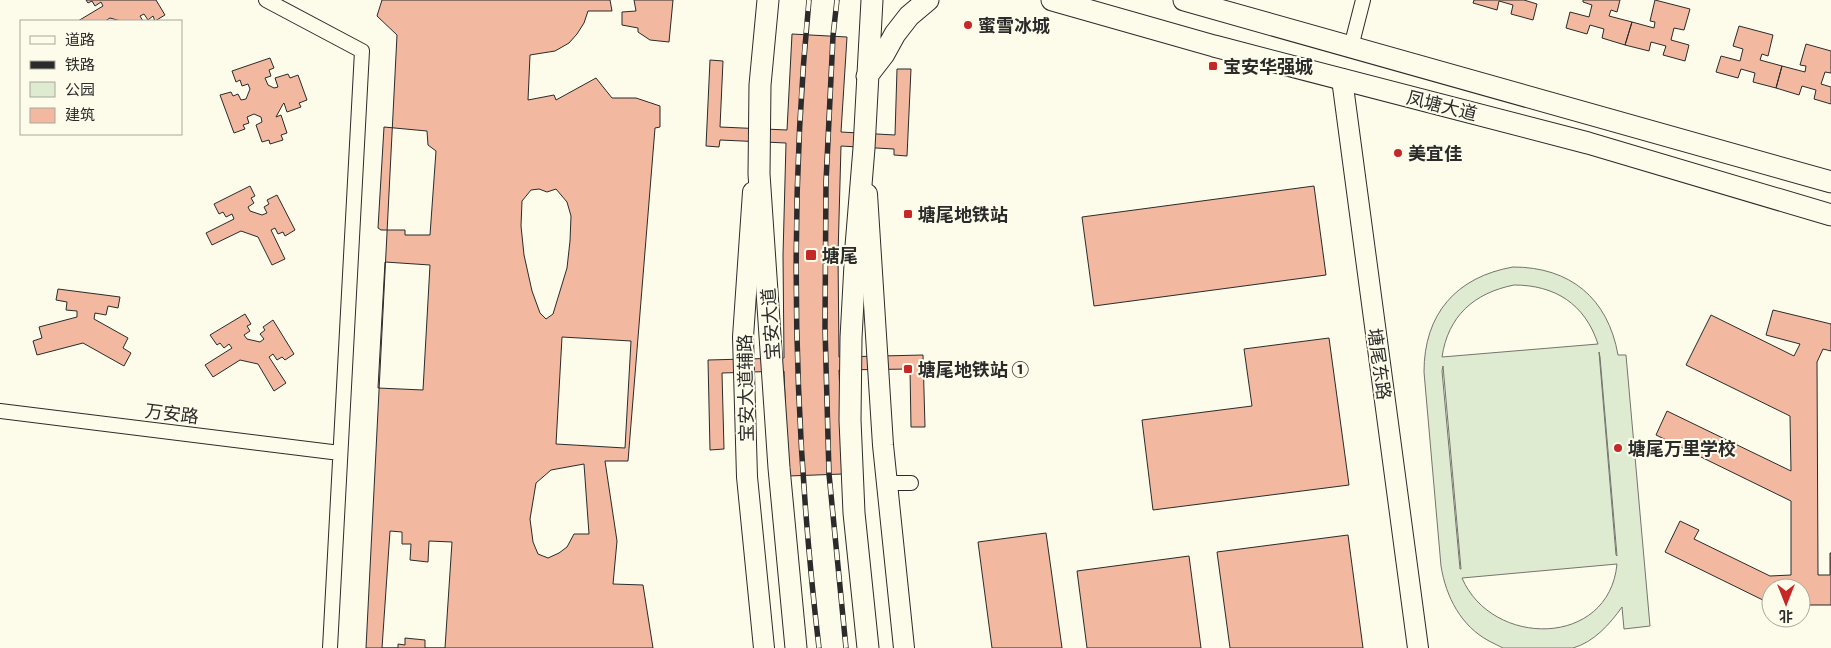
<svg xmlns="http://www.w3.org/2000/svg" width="1831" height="648" viewBox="0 0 1831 648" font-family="Commissioner,'Noto Sans SC',sans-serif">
	<rect width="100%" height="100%" fill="#fdfbea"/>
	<path fill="#deebd1" stroke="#74746e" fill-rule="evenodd" d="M1513 267C1570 267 1608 298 1618 355H1626L1650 626 1624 629 1622 607C1610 624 1594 642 1573 648 1562 648 1549 648 1538 648 1527 648 1514 648 1503 648 1498 646 1494 643 1489 641 1461 626 1446 597 1441 566L1424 372C1424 314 1456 277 1513 267ZM1514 285C1555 285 1585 304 1598 344L1442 357C1448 316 1474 293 1514 285ZM1599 352 1600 357 1617 556 1616 555ZM1443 366 1461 569H1460L1442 371ZM1617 564C1609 648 1492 648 1462 578Z"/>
	<path fill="#f2b8a0" stroke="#2b2b2b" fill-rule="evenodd" d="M86 0H156L165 15 155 21 153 16 148 20 144 14 140 16 143 21H121L110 18 105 21H78L103 6 101 2 95 6 92 1 88 3Z
		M382 0H610L612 11H588L584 23 577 34 569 43 555 51 530 55 528 100 554 95 556 100 596 78 612 98H636L660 106V127L655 128 628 461H605L617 541 613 584 643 585 653 648H366L397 35 377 16ZM539 189 547 192 556 189 567 202 571 216 570 241 567 268 553 314 546 319 540 313 532 291 524 255 521 226 522 201 531 190ZM584 464 589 534H574L567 547 559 553 548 558 538 554 533 542 530 519 536 483 551 470Z
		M634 0H673L669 42 650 40 638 32V28L622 25V12L636 11Z
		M1474 0H1524L1537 4 1533 20 1511 14 1513 5 1499 1 1497 10 1473 3Z
		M1583 0H1620L1617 12 1611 10 1609 16 1632 22 1625 45 1602 38 1604 29 1590 25 1587 34 1566 28 1570 12 1589 17 1592 5 1583 2Z
		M1655 0 1690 9 1684 30 1674 28 1671 40 1689 45 1685 61 1663 55 1666 46 1651 42 1649 51 1625 45 1632 22 1654 28 1655 22 1650 21Z
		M1739 26 1773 35 1768 56 1762 54 1760 60 1782 66 1776 88 1753 82 1755 73 1741 69 1738 78 1716 72 1721 56 1740 61 1743 49 1733 46Z
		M792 34 847 37 841 132 895 135 897 69H911L907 156 894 155V149L841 146 838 255 839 357 923 355 925 427H911L910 369 839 370 843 474 788 476 784 371 722 373 724 449 710 450 708 360 784 358 783 255 786 143 720 140 719 147 706 146 710 60 723 61 720 127 787 130Z
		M1806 44 1831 51V73L1825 72 1821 84 1831 87V104L1814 99 1816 90 1802 86 1799 95 1776 88 1782 66 1805 72 1806 66 1800 65Z
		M270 58 274 68 269 70 271 76 265 78 268 85 274 88 278 87 275 78 288 74 290 78 298 75 307 100 299 103 301 107 287 112 284 103 283 104 276 117 281 115 287 133 281 135 283 140 270 144 269 140 262 142 256 125 262 122 261 117 254 114 247 117 249 123 243 125 245 129 234 133 220 95 231 92 233 96 238 94 241 100 246 99 250 89 248 84 242 86 240 80 236 82 232 71Z
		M384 127 427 131 428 145 436 151 430 235H405V230H381L378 228Z
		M250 186 255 196 251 198 254 203 248 207 250 211 262 215 267 213 264 207 269 204 267 200 277 195 295 230 285 236 283 232 278 234 275 228 271 230 285 259 272 265 258 237 241 231 212 245 206 233 234 219 232 214 226 217 223 212 219 214 214 204Z
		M1314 186 1326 275 1094 306 1082 217Z
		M385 262 430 265 423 390 378 388Z
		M58 289 120 297 118 308 108 306 106 315 95 313 94 319 128 338 123 348 131 353 124 366 83 343 37 355 33 341 42 338 39 327 77 317V311L66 310 67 302 56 300Z
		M1773 310 1831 324V351L1823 349 1817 362 1818 575H1830V553H1831V605H1801V588H1771V604L1665 552 1680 521 1699 530 1694 539 1770 576 1791 575V501L1656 435 1667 411 1791 471 1790 416 1686 365 1711 315 1794 356 1800 344 1766 335Z
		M245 314 251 324 247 326 250 331 244 335 247 339 260 342 264 339 260 334 265 330 263 327 273 320 294 354 285 360 282 357 277 360 273 354 269 357 286 383 274 391 258 364 240 360 213 377 205 365 232 348 229 344 224 348 220 343 217 345 210 335Z
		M562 337 631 341 625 448 556 444Z
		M1329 338 1349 485 1153 510 1142 420 1252 406 1244 349Z
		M390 531 402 532V544H411L410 560 428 562 429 541 452 542 445 648H425V640L405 638V645L398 644V648H382Z
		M1046 533 1062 648H992L978 542Z
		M1348 535 1363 648H1230L1217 552Z
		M1189 556 1201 648H1087L1077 571Z"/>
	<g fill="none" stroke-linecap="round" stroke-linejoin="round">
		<defs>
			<path id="street" d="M266 0 362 51 330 648
				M1351 47 1363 0
				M0 411 340 453
				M887 483H911"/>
			<path id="secondary" d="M1342 79 1418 648
				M753 192 743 337 747 477 764 648
				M867 194 883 445 904 648"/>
			<path id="primary" d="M768 0 760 85 759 174 779 468 796 648
				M1052 0 1214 46 1588 143 1831 215
				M1184 0 1831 182
				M867 76 884 54 895 34 909 16 928 0
				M868 648 854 513 850 420 851 338 856 246 864 148 872 0"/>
		</defs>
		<use href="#street" stroke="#2b2b2b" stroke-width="16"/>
		<use href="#secondary" stroke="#2b2b2b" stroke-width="22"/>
		<use href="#primary" stroke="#2b2b2b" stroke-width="23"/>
		<use href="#street" stroke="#fdfbea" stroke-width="14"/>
		<use href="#secondary" stroke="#fdfbea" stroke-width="20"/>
		<use href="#primary" stroke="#fdfbea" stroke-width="21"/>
		<defs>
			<path id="rail" d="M809 0C788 215 794 434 819 648
				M837 0 833 36 826 182 825 328 829 474 846 648"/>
		</defs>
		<use href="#rail" stroke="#2b2b2b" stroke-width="5.5"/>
		<use href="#rail" stroke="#fdfbea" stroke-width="4" stroke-dasharray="11" stroke-linecap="butt"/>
	</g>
	<g fill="#c62828" stroke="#fdfbea" stroke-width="2">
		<circle cx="968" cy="25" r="5"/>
		<rect x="1208" y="61" width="10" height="10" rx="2.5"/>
		<circle cx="1398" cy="153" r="5"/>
		<rect x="903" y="209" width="10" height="10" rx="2.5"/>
		<rect x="805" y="249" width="12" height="12" rx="2.5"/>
		<rect x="903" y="364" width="10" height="10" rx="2.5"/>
		<circle cx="1618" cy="448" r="5"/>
	</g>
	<g text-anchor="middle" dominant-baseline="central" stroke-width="4" stroke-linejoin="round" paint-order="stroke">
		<g font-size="18" font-weight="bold" fill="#2b2b2b" stroke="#fdfbea" text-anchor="start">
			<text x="978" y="25">蜜雪冰城</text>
			<text x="1223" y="66">宝安华强城</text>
			<text x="1408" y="153">美宜佳</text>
			<text x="918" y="214">塘尾地铁站</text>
			<text x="822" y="255">塘尾</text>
			<text x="918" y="369">塘尾地铁站 ①</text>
			<text x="1628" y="448">塘尾万里学校</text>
		</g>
		<g font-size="18" fill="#2b2b2b" stroke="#fdfbea">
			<text transform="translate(1442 105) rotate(14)">凤塘大道</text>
			<text transform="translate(770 324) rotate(-94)">宝安大道</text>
			<text transform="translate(1380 364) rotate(82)">塘尾东路</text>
			<text transform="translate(745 388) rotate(-91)">宝安大道辅路</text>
			<text transform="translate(172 413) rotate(7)">万安路</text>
		</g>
	</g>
	<rect x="20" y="20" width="162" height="115" fill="#fdfbea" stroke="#a9a89e"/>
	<rect x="30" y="36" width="25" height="8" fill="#fdfbea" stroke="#a9a89e"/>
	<text x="65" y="45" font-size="15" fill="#2b2b2b">道路</text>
	<rect x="30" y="61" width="25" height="8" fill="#2b2b2b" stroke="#a9a89e"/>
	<text x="65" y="70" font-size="15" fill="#2b2b2b">铁路</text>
	<rect x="30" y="82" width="25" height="15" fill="#deebd1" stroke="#a9a89e"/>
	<text x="65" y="95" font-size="15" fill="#2b2b2b">公园</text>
	<rect x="30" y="108" width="25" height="15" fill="#f2b8a0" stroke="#a9a89e"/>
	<text x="65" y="120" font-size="15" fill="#2b2b2b">建筑</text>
	<g transform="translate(1786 603) rotate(180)"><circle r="24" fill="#fdfbea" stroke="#a9a89e"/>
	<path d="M0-4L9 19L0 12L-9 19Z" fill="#c62828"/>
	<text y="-8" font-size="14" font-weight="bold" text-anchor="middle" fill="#2b2b2b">北</text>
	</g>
</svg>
